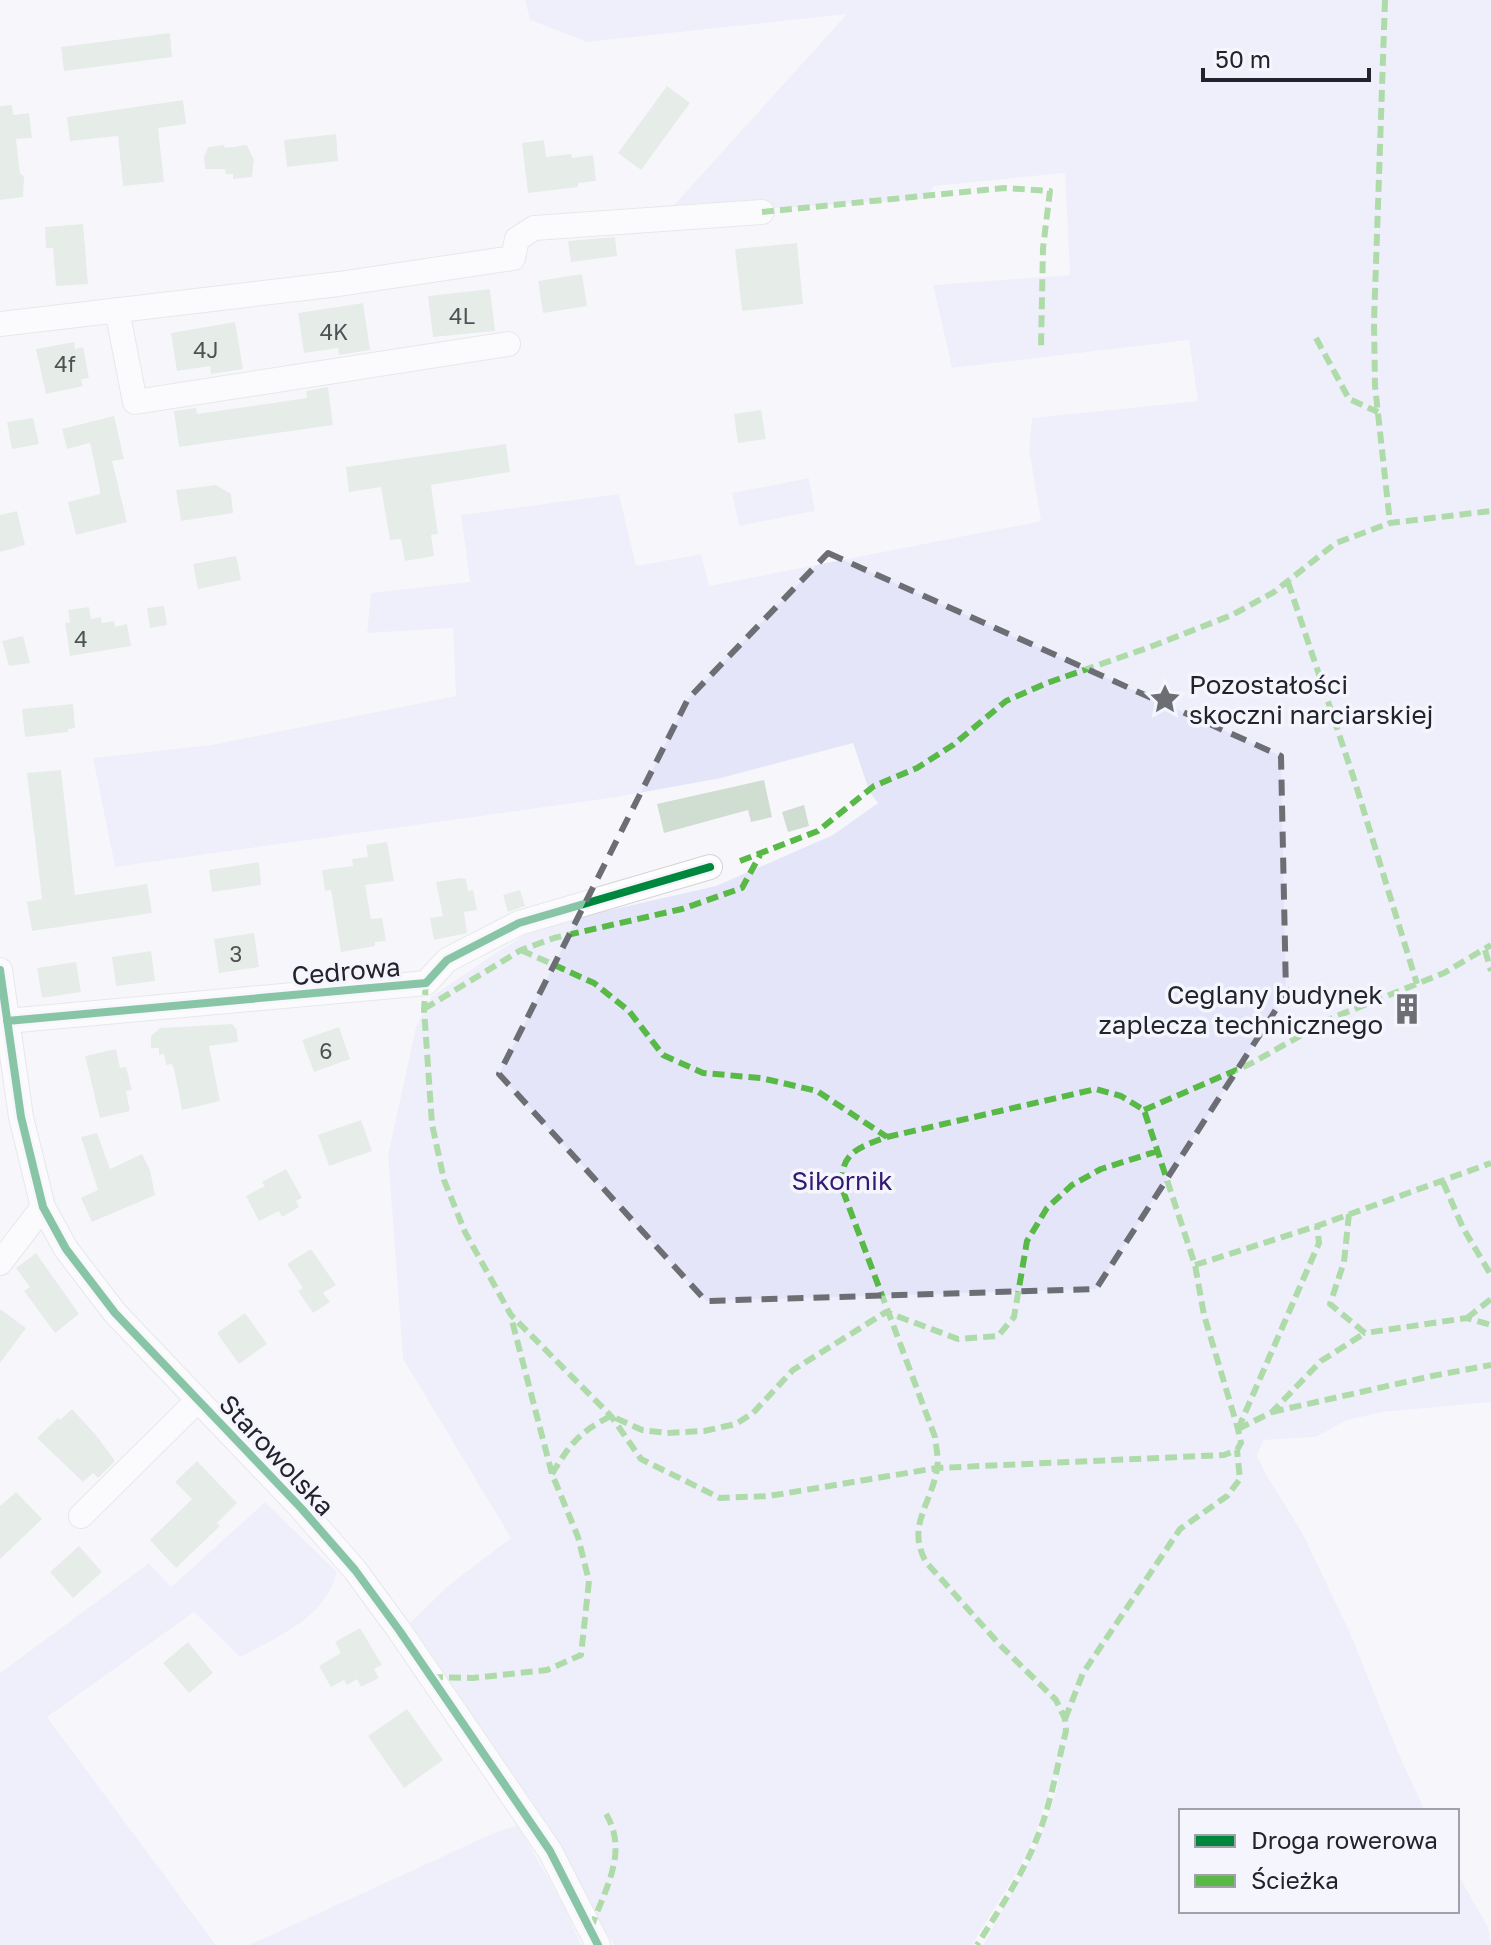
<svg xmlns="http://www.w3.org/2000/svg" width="1491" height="1945" viewBox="0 0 1491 1945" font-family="'Golos Text',sans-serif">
	<rect width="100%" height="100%" fill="#f7f7fb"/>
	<path fill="#e5e5fa" d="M525 0H1491V1402L1383 1412 1347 1420 1316 1437 1264 1440 1257 1455 1267 1476 1303 1534 1351 1635 1398 1752 1425 1811H1181V1911H1457V1873L1488 1927 1491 1945H983C1013 1890 1046 1840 1059 1778H1053L1036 1833 1020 1867 972 1945H614L502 1762 410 1623 449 1585 511 1538 403 1359 388 1155 416 1027 431 997 497 952 540 926 716 886 833 835 878 803 870 793 853 743 721 778 617 797 115 867 93 758 211 745 456 696 453 628 367 633 371 593 470 582 461 515 619 494 636 566 701 554 709 586 1041 521 1029 450 1032 418 1198 401 1189 340 952 368 933 285 1070 275 1065 173 934 186 926 199 665 215 847 14 587 42 530 20Z
		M809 478 815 511 739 526 732 493Z
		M265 1502 337 1572C324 1619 281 1635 240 1657L194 1612 47 1717 216 1945H0V1673L149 1563 171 1587Z
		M518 1825 565 1908 581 1945H249L494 1833Z"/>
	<path fill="#d0ddd1" d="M170 33 172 57 64 71 61 47Z
		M667 86 690 103 641 170 618 153Z
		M183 100 186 124 158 128 164 182 123 186 118 136 70 141 67 117Z
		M12 105 13 115 29 113 32 138 16 139 20 174 24 176 23 197 0 200V106Z
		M336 134 338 161 287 167 284 140Z
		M544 140 546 157 571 154 572 158 593 155 596 181 578 183V187L528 193 522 143Z
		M224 145 225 148 247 145 254 160 252 177 233 179V174H226L225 169H205L204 157 208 147Z
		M83 224 88 284 56 286 53 248H46L45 227Z
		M615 237 617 256 571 262 568 241Z
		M797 243 803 304 742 311 735 249Z
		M582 274 587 306 543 313 538 281Z
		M490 289 495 331 433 337 428 296Z
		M363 303 370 350 339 355 338 348 304 353 298 313Z
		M235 322 243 369 211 374 210 366 177 371 171 333Z
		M74 342 75 349 83 347 89 378 81 379 83 386 46 394 36 349Z
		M328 387 333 425 179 447 174 411 196 408 197 414 307 398 306 391Z
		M761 410 766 439 738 443 734 414Z
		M114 416 124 459 112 461 127 522 76 535 68 502 100 494V490L90 443 67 449 62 429Z
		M33 418 39 444 12 449 7 422Z
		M506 444 510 472 431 485 438 534 431 535 434 556 405 561 401 539 390 540 381 487 349 492 346 467Z
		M216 485 231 494 233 513 181 521 176 490Z
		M17 511 25 545 0 552V515Z
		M236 556 241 580 198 589 193 564Z
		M164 606 167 625 150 628 147 608Z
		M89 607 91 619 101 617 102 623 114 621 115 627 127 624 131 646 70 656 65 623 70 622 68 610Z
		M23 636 30 663 9 666 2 641Z
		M73 704 75 728 68 729V732L25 737 22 709Z
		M61 770 75 895 147 884 152 913 32 931 27 902 42 899 27 773Z
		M764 780 772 817 751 822 748 810 664 833 657 804Z
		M804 805 809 826 788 832 782 812Z
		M387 842 394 881 365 885 371 919 382 918 386 941 375 942V946L341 952 331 890 325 891 322 870 353 866 352 859 368 857 366 845Z
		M259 862 261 885 212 892 209 870Z
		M461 878 466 879 468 891 473 890 477 910 464 912 467 933 434 940 430 918 443 916 436 882Z
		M520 890 525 906 508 912 503 895Z
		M254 933 259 967 219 973 214 939Z
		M151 951 155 981 116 986 112 957Z
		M76 962 81 992 42 998 37 968Z
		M1415 996 1421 1015 1400 1022 1393 1003Z
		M232 1024 237 1030 238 1042 209 1046 220 1101 182 1110 174 1069 172 1064 166 1065 164 1054 159 1055V1048H151V1036L160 1028Z
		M339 1027 350 1059 314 1072 302 1040Z
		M116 1049 120 1068 126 1067 132 1090 126 1091 130 1111 100 1118 85 1056Z
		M361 1120 372 1151 329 1166 318 1135Z
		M97 1133 110 1169 142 1154 150 1170 155 1195 92 1222 81 1198 98 1190 81 1137Z
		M286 1169 302 1198 296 1201 299 1207 282 1217 279 1211 259 1221 246 1196 265 1186 262 1182Z
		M311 1249 336 1285 323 1293 330 1302 313 1313 298 1291 303 1288 287 1264Z
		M36 1253 79 1314 55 1333 24 1291 30 1287 16 1268Z
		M0 1309 26 1328 0 1363Z
		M245 1313 267 1344 239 1364 217 1333Z
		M72 1409 96 1435 115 1461 98 1478 93 1473 83 1482 37 1438 58 1418 60 1420Z
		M197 1461 237 1503 217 1523 220 1526 176 1568 150 1540 192 1499 175 1482Z
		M16 1492 42 1519 0 1559V1506Z
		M79 1546 102 1572 73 1598 50 1572Z
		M360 1628 382 1665 374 1669 379 1678 361 1687 357 1679 347 1685 344 1680 331 1687 319 1666 341 1653 335 1642Z
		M188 1642 213 1673 189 1693 163 1663Z
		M407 1709 443 1760 404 1788 368 1736Z"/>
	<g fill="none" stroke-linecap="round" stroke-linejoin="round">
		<defs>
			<path id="minor" d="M117 310 135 402 508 344
				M0 324 339 284 513 258 517 239 534 228 762 212
				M0 970 21 1117 43 1207 66 1249 115 1313 301 1508 355 1570 399 1630 550 1851 598 1945
				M7 1021 426 983 447 960 519 923 710 867
				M0 1263 43 1207
				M81 1516 198 1400"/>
		</defs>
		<use href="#minor" stroke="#d4d4d9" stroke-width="26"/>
		<use href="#minor" stroke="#fefefe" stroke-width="24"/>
		<path stroke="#58b947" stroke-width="6" stroke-dasharray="12 6" stroke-linecap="butt" d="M1385 0 1374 322 1375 386 1390 523
			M762 212 1004 188 1050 191 1043 248 1041 347
			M1316 338 1349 399 1378 412
			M1288 582 1354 779 1417 984
			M740 861 818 831 874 786 917 768 953 745 1006 701 1047 683 1150 647 1232 615 1274 592 1336 543 1390 523 1491 511
			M521 950 594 983 629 1011 663 1055 703 1073 761 1078 817 1091 887 1137
			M1485 950 1491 971
			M426 983 424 1009 432 1124 444 1180 465 1232 511 1315 611 1416 641 1459 720 1498 769 1496 937 1468 1224 1455 1237 1450 1241 1443 1238 1429 1204 1315 1195 1265 1144 1110 1121 1096 1096 1089 887 1137C856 1148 838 1154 843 1191L935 1437C936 1447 939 1459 937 1469 931 1505 906 1526 926 1562L1000 1645 1056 1700 1065 1719 1066 1731C1057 1766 1051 1804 1037 1838 1022 1876 999 1910 977 1945
			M424 1009 521 950 554 938 682 909 742 888 760 855
			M1144 1110 1250 1064 1332 1018 1444 973 1491 945
			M1443 1182 1463 1228 1491 1275
			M1349 1214 1344 1262 1330 1304 1365 1333 1467 1318 1491 1325
			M1195 1265 1317 1226 1491 1163
			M1467 1318 1491 1299
			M1272 1412 1432 1376 1491 1365
			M1238 1429 1319 1243 1317 1226
			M1238 1429 1272 1412 1321 1361 1365 1333
			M552 1474C570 1444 579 1432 611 1416L642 1430 667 1433 704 1431 736 1424 753 1413 793 1370 886 1312 958 1339 998 1336 1014 1317 1027 1241 1047 1208 1072 1185 1101 1169 1158 1151
			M431 1677 473 1678 547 1670 581 1655 589 1581 578 1537 552 1474 511 1317
			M1065 1719 1083 1673 1180 1529 1227 1496 1240 1479 1237 1450
			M591 1928C605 1889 629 1852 606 1814"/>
		<defs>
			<path id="cycleway" d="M0 970 21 1117 43 1207 66 1249 115 1313 301 1508 355 1570 399 1630 550 1851 598 1945
				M7 1021 426 983 447 960 519 923 710 867"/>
		</defs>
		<use href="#cycleway" stroke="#f5f5fd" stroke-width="13"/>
		<use href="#cycleway" stroke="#00873e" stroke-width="8"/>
	</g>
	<path d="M0 0H1491V1945H0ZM828 553 1281 756 1286 994 1096 1289 706 1301 499 1074 688 699Z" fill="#f7f7fb" fill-opacity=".55" fill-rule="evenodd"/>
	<path fill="none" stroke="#6d6d74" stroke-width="6" stroke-dasharray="16 10" stroke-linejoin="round" d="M828 553 1281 756 1286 994 1096 1289 706 1301 499 1074 688 699Z"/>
	<defs>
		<symbol id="sight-bare" viewBox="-9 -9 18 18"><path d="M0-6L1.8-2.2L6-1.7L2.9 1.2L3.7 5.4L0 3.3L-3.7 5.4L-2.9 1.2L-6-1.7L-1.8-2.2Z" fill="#6d6d74" stroke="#f5f5fd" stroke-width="2.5" paint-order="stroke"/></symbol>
		<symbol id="building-bare" viewBox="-9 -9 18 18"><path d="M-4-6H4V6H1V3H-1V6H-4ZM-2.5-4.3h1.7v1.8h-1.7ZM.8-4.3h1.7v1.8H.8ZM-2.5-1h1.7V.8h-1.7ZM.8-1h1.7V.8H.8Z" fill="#6d6d74" stroke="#f5f5fd" stroke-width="2.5" paint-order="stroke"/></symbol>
	</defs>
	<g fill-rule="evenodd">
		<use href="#sight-bare" x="1143" y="677" width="44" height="44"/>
		<use href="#building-bare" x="1385" y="987" width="44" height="44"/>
	</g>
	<g text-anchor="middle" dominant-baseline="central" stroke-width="7" stroke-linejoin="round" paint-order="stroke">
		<g font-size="22" fill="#4e5254">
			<text x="462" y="315">4L</text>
			<text x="334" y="331">4K</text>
			<text x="206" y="349">4J</text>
			<text x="65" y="363">4f</text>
			<text x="81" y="638">4</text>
			<text x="236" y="953">3</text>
			<text x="326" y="1050">6</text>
		</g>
		<g font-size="26" fill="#23232b" stroke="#f5f5fd" text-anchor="start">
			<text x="1189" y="684">Pozostałości<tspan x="1189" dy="30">skoczni narciarskiej</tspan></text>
			<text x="1383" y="994" text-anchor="end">Ceglany budynek<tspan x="1383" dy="30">zaplecza technicznego</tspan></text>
		</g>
		<g font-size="26" fill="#23232b" stroke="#f5f5fd">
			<text transform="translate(346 971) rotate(-5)">Cedrowa</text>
			<text transform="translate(277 1455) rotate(47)">Starowolska</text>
		</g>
		<g font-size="26" fill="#321973" stroke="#f5f5fd">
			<text x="842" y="1180">Sikornik</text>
		</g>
	</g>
	<rect x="1179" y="1809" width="280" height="104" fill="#f5f5fd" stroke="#a1a1a9" stroke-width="2"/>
	<rect x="1195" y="1835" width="40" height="12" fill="#00873e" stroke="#a1a1a9" stroke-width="2"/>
	<text x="1251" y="1849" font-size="24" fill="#23232b">Droga rowerowa</text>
	<rect x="1195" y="1875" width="40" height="12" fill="#58b947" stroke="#a1a1a9" stroke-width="2"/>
	<text x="1251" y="1889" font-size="24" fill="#23232b">Ścieżka</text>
	<path d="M1203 68v12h166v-12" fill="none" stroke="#23232b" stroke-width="4"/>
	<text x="1215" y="68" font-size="24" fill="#23232b" stroke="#f5f5fd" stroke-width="6" paint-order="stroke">50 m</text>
</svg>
